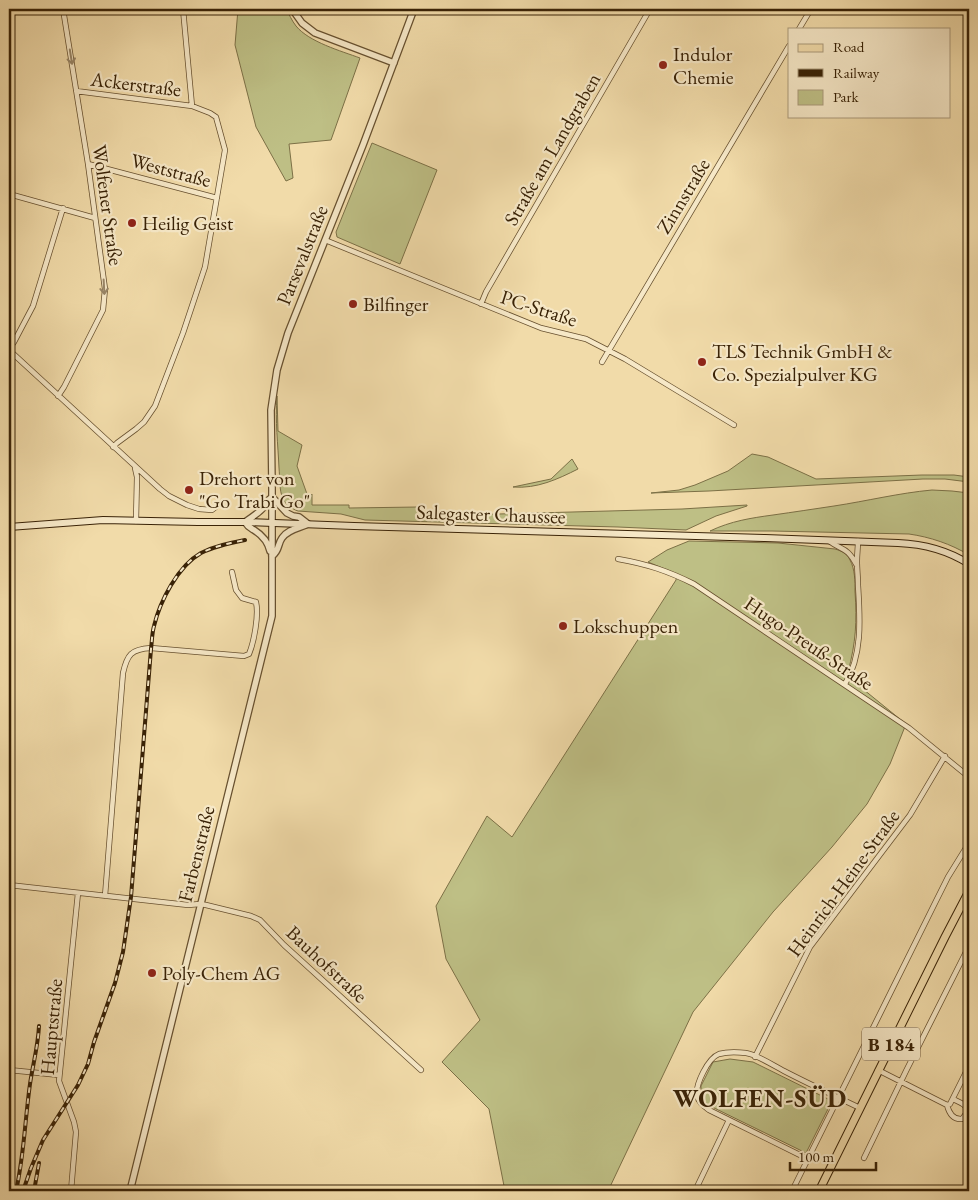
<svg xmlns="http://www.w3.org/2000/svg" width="978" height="1200" viewBox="0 0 978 1200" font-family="'EB Garamond',serif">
	<rect width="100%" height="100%" fill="#f1dba9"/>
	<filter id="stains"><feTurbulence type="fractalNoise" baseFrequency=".004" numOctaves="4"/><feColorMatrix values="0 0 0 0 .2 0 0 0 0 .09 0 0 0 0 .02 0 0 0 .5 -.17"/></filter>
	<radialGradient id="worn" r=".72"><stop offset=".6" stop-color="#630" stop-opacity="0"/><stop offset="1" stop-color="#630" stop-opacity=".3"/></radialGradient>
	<path fill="#bebf85" stroke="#7c7046" d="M238 9H286C289 14 292 21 296 26 309 42 341 51 360 58L331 140 289 144 293 178 286 181 256 127 235 45Z
		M372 143 437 170 400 264 337 237 336 232Z
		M277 396 278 431 302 445 297 466 307 494 309 497 312 494V505H349V508L418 507 419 518 462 515 682 509 747 505V506L716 516 686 530 618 527 365 520 341 514 298 511C292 509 286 505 283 499 279 490 280 478 279 468 278 444 275 421 277 396Z
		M752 454 768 457 816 479 922 475H954L969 477V482L945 479H923L709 491 651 493 679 490 695 485 728 471Z
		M572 459 578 469C558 479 537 489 513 487L551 479Z
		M932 490 952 491 969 493V555C951 544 930 537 909 534L772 531H710C731 521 751 518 773 515 794 512 814 509 834 506 867 501 899 493 932 490Z
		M689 541 778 543 835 549C842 551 847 554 850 560 855 569 855 581 855 591 857 622 856 642 848 672H842L906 724 890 764 867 804 832 847 773 912 693 1012 608 1191H505L489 1109 442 1062 480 1020 446 959 436 906 487 816 512 837 676 580 677 574 648 562 667 550Z
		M730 1059 753 1062 832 1101 806 1153 708 1105 701 1096V1086L713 1062Z"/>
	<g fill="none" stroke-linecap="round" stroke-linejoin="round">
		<defs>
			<path id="minor" d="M158 9 164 11 183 12
				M799 29 811 9
				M76 91 192 106
				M88 164 217 198
				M9 194 95 218
				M325 240 541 328 586 339 625 359 734 425
				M481 304 486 292 650 9
				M9 349 14 342 33 306 63 208
				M9 350 160 489 169 496 187 505 199 509 212 510 217 506
				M602 362 789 46
				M58 396 64 387 103 310 105 289 88 164 63 9
				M113 447 117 443 136 429 144 422 155 406 183 333 205 267 225 150 216 117 210 113 192 106 183 9
				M135 468 137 477 136 521
				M829 541C843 551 847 547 856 564
				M618 559C647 564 668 571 694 584L909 728 969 777
				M845 684C863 655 860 617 858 585 858 577 857 569 857 561 857 554 858 548 858 541
				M9 885 188 905 200 904 206 905 251 916 260 920 284 945 421 1070
				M105 896 123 673C127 655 131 649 151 648L244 656 249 654C254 642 259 615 256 602L242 598 236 590 232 572
				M755 1057 810 947 910 815 945 756
				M9 1070 59 1075
				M878 1070 947 1105 950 1104 969 1066
				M947 1105C949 1113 953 1120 962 1119L968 1111C966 1104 959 1102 953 1099
				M864 1158 906 1071 969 946
				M808 1159 709 1110C704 1106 699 1103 697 1096 695 1085 708 1058 719 1054 726 1052 738 1052 746 1053 756 1054 774 1066 784 1071 809 1084 835 1096 860 1108
				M71 1191 76 1132 74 1122 59 1081 78 893
				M695 1191 729 1120
				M792 1191 936 901 948 877 969 843"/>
			<path id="tertiary" d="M292 9 302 23 315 33 394 63
				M272 497 287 513 293 516 299 517 308 524C300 528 288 529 282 538 277 545 280 550 272 556
				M270 551C268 542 262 535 254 530 249 527 248 527 245 522 251 518 257 514 262 509 267 504 266 501 272 497
				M130 1191 272 616V486L271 410 277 370 288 333 363 145 414 9"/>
			<path id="secondary" d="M9 527 103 520 198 522H245L354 526 765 538 898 543C924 544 947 550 969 564"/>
			<path id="primary" d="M819 1191 945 937 969 891"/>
		</defs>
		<use href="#minor" stroke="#67502f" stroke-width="6"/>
		<use href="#tertiary" stroke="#67502f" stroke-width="8"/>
		<use href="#secondary" stroke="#392206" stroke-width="8"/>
		<use href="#primary" stroke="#392206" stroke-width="9"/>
		<use href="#minor" stroke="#f6e8c7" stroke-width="4.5"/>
		<use href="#tertiary" stroke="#f6e8c7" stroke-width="5.5"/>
		<use href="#secondary" stroke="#f6e8c7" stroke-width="6"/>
		<use href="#primary" stroke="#f1dba9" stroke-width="7"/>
		<defs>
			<path id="rail" d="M16 1191C24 1156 25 1119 30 1084 33 1064 38 1046 39 1026
				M23 1191 31 1168 43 1140 78 1085 88 1064 94 1042 115 983 123 952 131 897 151 649C152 641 152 633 154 626 160 601 178 566 201 553 215 546 230 543 245 540
				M34 1191 39 1163"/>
		</defs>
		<use href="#rail" stroke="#392206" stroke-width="4"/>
		<use href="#rail" stroke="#f6e8c7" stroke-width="2" stroke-dasharray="5.5" stroke-linecap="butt"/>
	</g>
	<defs><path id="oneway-shaft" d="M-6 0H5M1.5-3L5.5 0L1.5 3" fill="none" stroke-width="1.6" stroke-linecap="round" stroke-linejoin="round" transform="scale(1.25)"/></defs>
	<g stroke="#988566">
		<use href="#oneway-shaft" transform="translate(71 57) rotate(81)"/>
		<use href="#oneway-shaft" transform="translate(104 287) rotate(87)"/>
	</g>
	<g fill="#8f2418" stroke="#f6e8c7" stroke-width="2">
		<circle cx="663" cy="65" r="5"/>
		<circle cx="132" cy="223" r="5"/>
		<circle cx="353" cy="304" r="5"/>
		<circle cx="702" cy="362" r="5"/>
		<circle cx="189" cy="490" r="5"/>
		<circle cx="563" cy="626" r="5"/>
		<circle cx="152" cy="973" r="5"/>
	</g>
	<g text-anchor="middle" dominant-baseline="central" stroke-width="4.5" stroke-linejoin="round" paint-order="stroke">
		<rect fill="#f6e8c7" stroke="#725d40" stroke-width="1" x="862" y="1027.5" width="58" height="33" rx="4"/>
		<g font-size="19" font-weight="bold" fill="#392206">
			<text x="891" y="1044">B 184</text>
		</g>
		<g font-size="20" fill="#392206" stroke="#f6e8c7" text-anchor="start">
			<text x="673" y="54">Indulor<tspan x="673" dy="23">Chemie</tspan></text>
			<text x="142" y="223">Heilig Geist</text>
			<text x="363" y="304">Bilfinger</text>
			<text x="712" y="351">TLS Technik GmbH &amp;<tspan x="712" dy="23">Co. Spezialpulver KG</tspan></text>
			<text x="199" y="478">Drehort von<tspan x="199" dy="23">"Go Trabi Go"</tspan></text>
			<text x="573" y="626">Lokschuppen</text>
			<text x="162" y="973">Poly-Chem AG</text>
		</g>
		<g font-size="20" fill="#392206" stroke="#f6e8c7">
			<text transform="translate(136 84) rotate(7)">Ackerstraße</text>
			<text transform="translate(552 149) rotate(-60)">Straße am Landgraben</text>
			<text transform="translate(171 170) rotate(15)">Weststraße</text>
			<text transform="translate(683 196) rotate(-59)">Zinnstraße</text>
			<text transform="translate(108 205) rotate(82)">Wolfener Straße</text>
			<text transform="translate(302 255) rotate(-68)">Parsevalstraße</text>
			<text transform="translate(539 308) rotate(18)">PC-Straße</text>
			<text transform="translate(491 514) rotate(2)">Salegaster Chaussee</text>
			<text transform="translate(809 643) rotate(34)">Hugo-Preuß-Straße</text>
			<text transform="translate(196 854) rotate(-76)">Farbenstraße</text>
			<text transform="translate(843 883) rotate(-54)">Heinrich-Heine-Straße</text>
			<text transform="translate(327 964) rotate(43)">Bauhofstraße</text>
			<text transform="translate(51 1027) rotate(-85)">Hauptstraße</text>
		</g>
		<g font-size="25" font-weight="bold" letter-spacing="1" fill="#392206" stroke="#f6e8c7">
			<text x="760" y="1098">WOLFEN-SÜD</text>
		</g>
	</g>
	<rect width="978" height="1200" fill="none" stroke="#f1dba9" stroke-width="30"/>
	<rect x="10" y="10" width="958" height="1180" fill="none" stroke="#392206" stroke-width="2.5"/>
	<rect x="15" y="15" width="948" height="1170" fill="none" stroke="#392206"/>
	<rect x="788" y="28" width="162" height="90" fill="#f6e8c7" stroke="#aa997a"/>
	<rect x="798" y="44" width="25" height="8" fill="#f1dba9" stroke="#aa997a"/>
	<text x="833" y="52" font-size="15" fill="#392206">Road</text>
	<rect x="798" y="69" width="25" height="8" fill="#392206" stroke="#aa997a"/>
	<text x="833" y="78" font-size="15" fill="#392206">Railway</text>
	<rect x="798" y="90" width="25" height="15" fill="#bebf85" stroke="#aa997a"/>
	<text x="833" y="102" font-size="15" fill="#392206">Park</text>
	<path d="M790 1162v8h86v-8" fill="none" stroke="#392206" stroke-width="2.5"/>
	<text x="798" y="1162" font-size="15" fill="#392206" stroke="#f6e8c7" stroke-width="4" paint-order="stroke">100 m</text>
	<rect width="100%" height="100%" filter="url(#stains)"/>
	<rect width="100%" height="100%" fill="url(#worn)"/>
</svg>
